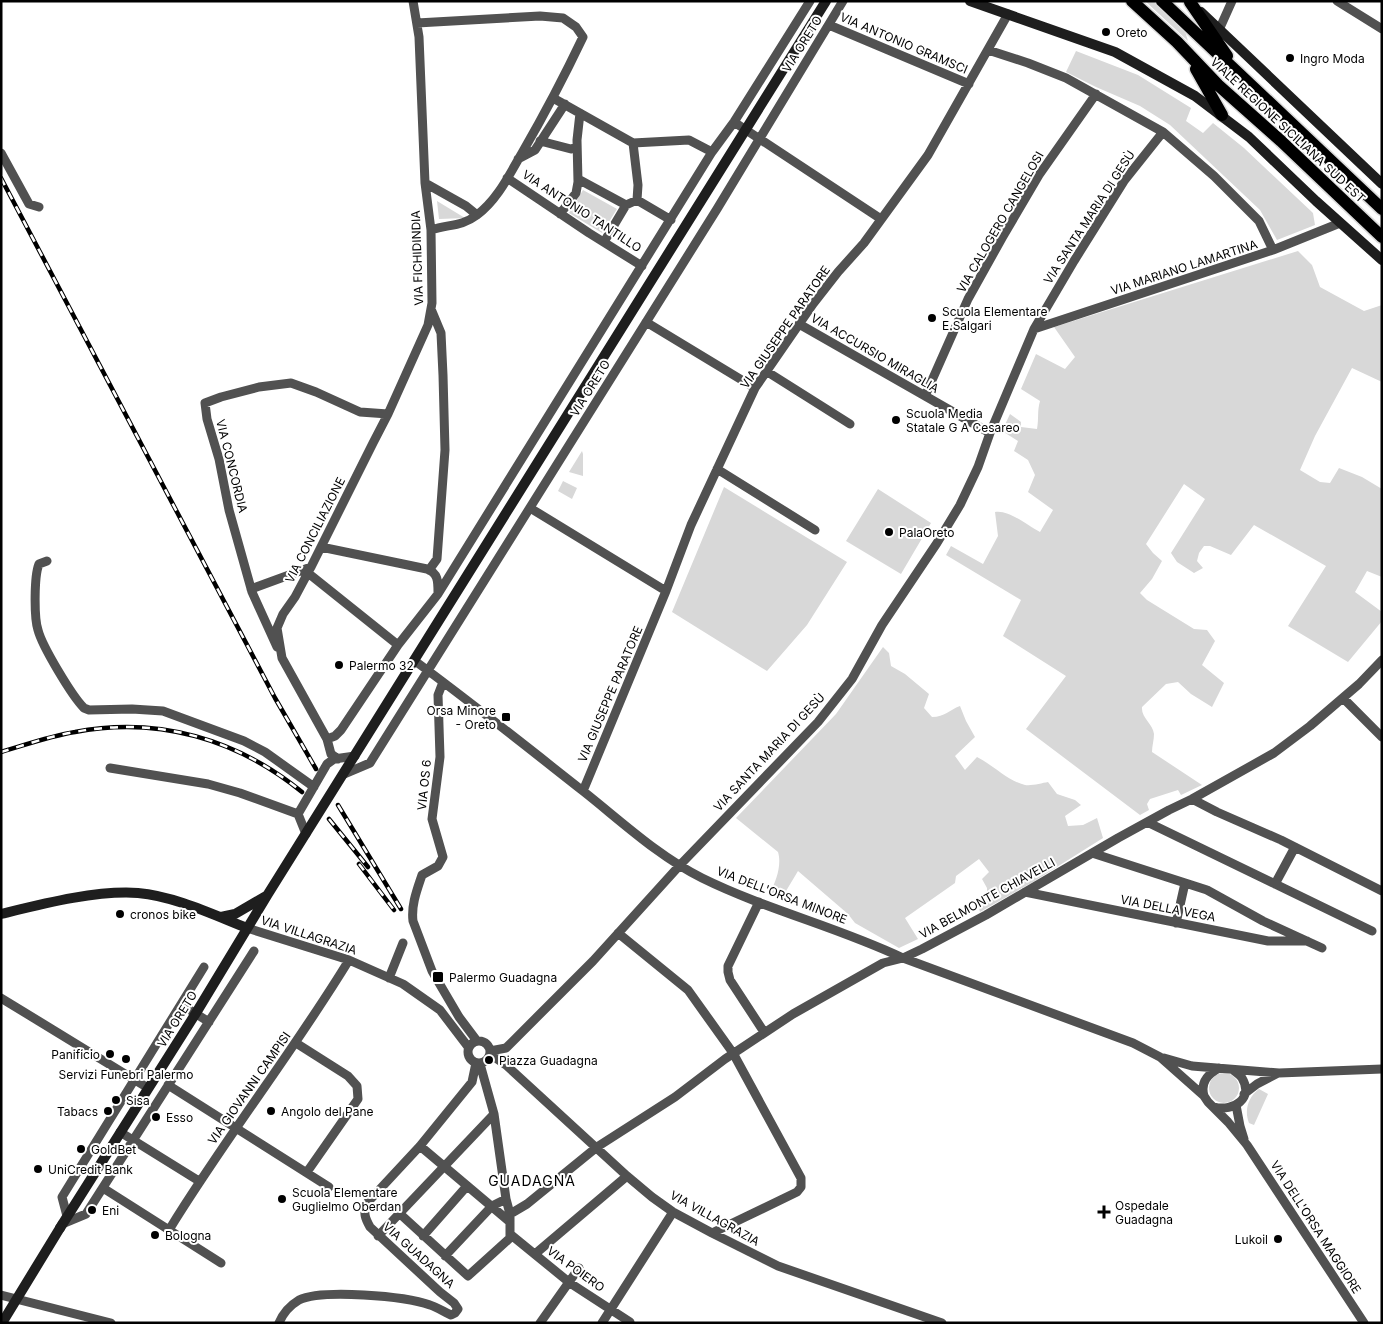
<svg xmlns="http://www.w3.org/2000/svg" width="1383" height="1324" viewBox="0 0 1383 1324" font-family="Inter,sans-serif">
	<rect width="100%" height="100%" fill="#fff"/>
	<path fill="#d8d8d8" d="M1145 1H1156L1184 28 1188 41Z
		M1076 51 1138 75 1191 108 1186 121 1203 133 1213 123 1244 148 1313 213 1315 225 1277 240 1260 210 1170 125 1140 106 1096 87 1066 72Z
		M583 190 617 209 602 233 569 213Z
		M437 201 465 218 439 219Z
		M1298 251 1312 265 1320 287 1364 311 1382 305V382L1352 368 1315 436 1300 470 1320 482 1330 483 1339 468 1362 477 1382 489V577L1367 571 1355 592 1382 612V621L1348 662 1288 626 1326 566 1254 525 1231 555 1210 546H1204L1199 553 1197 561 1203 568 1194 573 1177 562 1171 553 1205 499 1184 484 1146 544 1153 553 1162 561 1152 579 1140 593 1147 600 1194 629 1207 630 1215 641 1202 665 1224 683 1212 707 1191 694 1178 682 1166 684 1142 707C1141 718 1153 724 1154 734 1154 740 1152 746 1152 752L1202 785 1181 795 1178 790 1150 799 1147 804 1149 810 1140 815 1026 729 1066 676 1003 636 1021 600 946 555 951 546 983 564 998 536 995 512C1008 509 1028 526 1040 532L1053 510 1028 492 1035 475 1028 460 1014 451 1018 441 1002 431 1010 414 1021 422V427L1037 429C1039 419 1037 411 1040 401L1021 389 1036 354 1065 369 1075 357 1054 327Z
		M582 451 583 454V476L569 472Z
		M563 481 577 488 572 499 558 491Z
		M724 487 847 562 807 625 767 671 672 612Z
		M878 489 931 523 901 574 846 541Z
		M883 647 889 653 891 666 905 674 929 694 924 708 932 717C945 717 949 710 960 706L966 721 975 737 955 756 965 770 977 757C993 765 1008 781 1025 785 1032 786 1042 783 1048 782L1057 794 1075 800 1081 805 1065 816 1068 826 1083 825 1097 818 1103 838 1033 882 980 912 978 905 987 898V888L982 879 989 872 979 859 956 876 955 883 905 918 918 939 899 948 855 923 848 914 798 871 783 896 770 893C776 881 782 865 778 852L736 818 836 714Z
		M1209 1088a15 15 0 1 1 30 0a15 15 0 1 1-30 0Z
		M1259 1089 1268 1094 1254 1125 1249 1123C1244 1111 1248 1097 1259 1089Z"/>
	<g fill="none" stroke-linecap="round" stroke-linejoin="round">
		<defs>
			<path id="primary" d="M1132 1 1177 42 1218 85 1281 141 1382 237
				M1162 1 1382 209
				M1190 2 1227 56
				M1196 69 1222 115"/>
		</defs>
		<use href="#primary" stroke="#dbdbdb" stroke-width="15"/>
		<path stroke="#515151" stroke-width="9" d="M1337 1 1382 29
			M417 23 540 16 563 18 576 27 583 37C564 77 544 115 522 153 509 175 498 199 477 215 461 227 449 224 431 230
			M829 25 969 84
			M1219 30 1232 1
			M988 50 1028 63 1066 78 1163 132 1214 176 1259 221 1273 250
			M553 98 633 143 689 140 712 152
			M734 122 881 219
			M540 141 571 149 577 147
			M633 143 638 185 637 200 671 220
			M1 153 29 204 39 207
			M518 159 535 150 565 104
			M507 178 589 233 642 266
			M578 179 626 205 637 200
			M425 183 466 206 477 215
			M560 214 576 193 578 182 577 140 580 113
			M604 242 626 205
			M646 322 755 388
			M799 324 990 433
			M1034 329 1273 250 1340 223
			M766 371 850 424
			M925 396 968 299 1002 238 1039 175 1096 94
			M717 469 815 530
			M530 508 666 591
			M321 547 427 569C438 573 438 581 438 592
			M47 561 39 564C34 576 34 618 38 630 42 646 72 696 84 708L89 710 132 709 163 711 244 741 265 752 314 787
			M429 570 437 559 445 450 443 375 441 333 431 309
			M308 573 398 645
			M251 589 311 567
			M277 647 252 592 229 510 219 459 207 419 205 403 221 397 259 387 291 383 316 392 360 412 388 414
			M415 661C472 703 527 747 583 791 621 821 658 856 702 878 767 910 838 927 903 958L1133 1043 1160 1057 1204 1096 1208 1102 1228 1122 1247 1145 1364 1323
			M443 682 438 695 440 757 432 819 443 857 438 866 422 875C417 890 411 905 413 921L432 971 459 1017 477 1041
			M1343 698 1382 737
			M327 739 335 736 341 730 398 645 438 594 712 152 734 122 810 1
			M338 759 331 754 327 739 282 658 277 628 283 614 295 597 311 567 373 443 388 414 428 325 432 303 431 230 425 183 419 37 413 1
			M110 768 208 784 240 793 298 814
			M344 774 370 763 717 209 843 1
			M583 791 666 591 691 525 755 388 813 304 838 272 864 243 928 155 1008 14
			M1192 799 1217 812 1281 840 1382 891
			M1147 822 1372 931
			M306 834 298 814 327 764 334 759 355 756
			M1092 853 1207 890 1263 921 1322 948
			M1275 884 1295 847
			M1025 892 1268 941H1307
			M759 902 728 966V972L730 980 764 1032
			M1176 923 1185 883
			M247 928 349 960 403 984 440 1010 469 1048
			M618 933 688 990 733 1053 801 1178V1187L797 1192 712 1233
			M389 978 403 943
			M1 998 148 1088
			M182 1005 209 1022
			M468 1052a11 11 0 1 1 22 0a11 11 0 1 1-22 0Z
			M296 1043 348 1076 357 1086 358 1099 307 1172
			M490 1051 506 1048 593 961 680 865 818 722 852 679 882 625 937 543 960 505 978 467 990 433 1034 329 1074 261 1124 181 1163 132
			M490 1054 506 1065 627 1176 652 1197 673 1212 712 1233 778 1266 942 1323
			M1164 1058 1192 1066 1279 1073 1382 1069
			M168 1085 329 1187
			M1244 1094 1257 1084 1278 1073
			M1204 1096C1200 1082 1208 1074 1219 1068
			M1236 1105 1240 1126 1244 1139
			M1214 1107C1234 1112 1254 1098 1242 1078 1240 1075 1236 1072 1233 1070
			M120 1132 199 1181
			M420 1146 510 1222
			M103 1188 221 1263
			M399 1213 468 1276 510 1238V1214L506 1199 494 1114 480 1064
			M510 1214 527 1204 597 1147 675 1097 725 1059 793 1014 883 963 903 958 922 949 986 915 1118 838 1169 810 1192 799 1274 753 1310 726 1359 684 1382 660
			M67 1216 62 1197 204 967
			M62 1224 86 1214 254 951
			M169 1230C226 1137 293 1052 349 960
			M510 1234 570 1283 630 1322
			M378 1236 494 1114
			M423 1236 467 1186
			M535 1254 627 1176
			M445 1256 492 1206 506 1199
			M1 1295 111 1323
			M279 1323C283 1313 289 1306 299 1300 322 1289 405 1296 430 1305 437 1307 444 1312 451 1315L455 1313 458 1309 454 1303 440 1292 370 1227C365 1218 363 1213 367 1203L420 1146 472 1082 476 1063
			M540 1323 579 1268
			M602 1323 673 1212"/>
		<path stroke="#1e1e1e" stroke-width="10" d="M970 1 1115 52 1195 96 1249 137 1316 201 1382 260
			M1201 12 1382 184
			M1 914C42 904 96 890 138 893 174 896 214 915 247 928
			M221 917 235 914 266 896
			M60 1228 196 1013 268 894 826 1"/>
		<use href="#primary" stroke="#000" stroke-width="12"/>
		<defs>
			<path id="rail" d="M1 178 275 698 316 769
				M1 752C25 745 50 736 75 732 158 716 237 739 302 792
				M338 805 401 909
				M329 819 368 867
				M359 864 394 910"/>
		</defs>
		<use href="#rail" stroke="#000" stroke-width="4.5"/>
		<use href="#rail" stroke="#fff" stroke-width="2.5" stroke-dasharray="8" stroke-linecap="butt"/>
		<path stroke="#1e1e1e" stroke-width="10" d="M2 1323 60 1228"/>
	</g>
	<g fill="#000" stroke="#fff" stroke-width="2">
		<circle cx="1106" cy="32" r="5"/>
		<circle cx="1290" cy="58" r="5"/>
		<circle cx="932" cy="318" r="5"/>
		<circle cx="896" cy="420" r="5"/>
		<circle cx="889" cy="532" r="5"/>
		<circle cx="339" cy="665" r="5"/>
		<rect x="501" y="712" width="10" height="10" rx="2.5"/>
		<circle cx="120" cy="914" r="5"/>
		<rect x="432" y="971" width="12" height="12" rx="2.5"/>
		<circle cx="110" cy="1054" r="5"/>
		<circle cx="126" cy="1059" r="5"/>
		<circle cx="489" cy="1060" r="5"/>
		<circle cx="116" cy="1100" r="5"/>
		<circle cx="108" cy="1111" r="5"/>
		<circle cx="271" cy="1111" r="5"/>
		<circle cx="156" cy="1117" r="5"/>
		<circle cx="81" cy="1149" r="5"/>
		<circle cx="38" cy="1169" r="5"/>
		<circle cx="282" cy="1199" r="5"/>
		<circle cx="92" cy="1210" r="5"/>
		<path d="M1101.5 1204.5h5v5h5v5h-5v5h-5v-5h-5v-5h5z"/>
		<circle cx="155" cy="1235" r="5"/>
		<circle cx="1278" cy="1239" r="5"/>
	</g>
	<g text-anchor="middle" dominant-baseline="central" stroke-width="4" stroke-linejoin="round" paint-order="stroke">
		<g font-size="12" fill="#000" stroke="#fff" text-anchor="start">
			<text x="1116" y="32">Oreto</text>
			<text x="1300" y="58">Ingro Moda</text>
			<text x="942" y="311">Scuola Elementare<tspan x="942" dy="14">E.Salgari</tspan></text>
			<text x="906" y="413">Scuola Media<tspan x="906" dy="14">Statale G A Cesareo</tspan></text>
			<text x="899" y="532">PalaOreto</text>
			<text x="349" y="665">Palermo 32</text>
			<text x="496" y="710" text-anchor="end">Orsa Minore<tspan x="496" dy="14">- Oreto</tspan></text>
			<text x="130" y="914">cronos bike</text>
			<text x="449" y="977">Palermo Guadagna</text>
			<text x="100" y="1054" text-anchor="end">Panificio</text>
			<text x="499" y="1060">Piazza Guadagna</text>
			<text x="126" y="1074" text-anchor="middle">Servizi Funebri Palermo</text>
			<text x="126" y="1100">Sisa</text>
			<text x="98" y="1111" text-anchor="end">Tabacs</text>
			<text x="281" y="1111">Angolo del Pane</text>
			<text x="166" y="1117">Esso</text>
			<text x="91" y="1149">GoldBet</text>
			<text x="48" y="1169">UniCredit Bank</text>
			<text x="292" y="1192">Scuola Elementare<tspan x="292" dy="14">Guglielmo Oberdan</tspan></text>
			<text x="1115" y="1205">Ospedale<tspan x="1115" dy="14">Guadagna</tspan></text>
			<text x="102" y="1210">Eni</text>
			<text x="165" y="1235">Bologna</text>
			<text x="1268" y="1239" text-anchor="end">Lukoil</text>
		</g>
		<g font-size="12" fill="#000" stroke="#fff">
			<text transform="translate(904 43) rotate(23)">VIA ANTONIO GRAMSCI</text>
			<text transform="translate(802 44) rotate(-58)">VIA ORETO</text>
			<text transform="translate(1288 130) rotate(43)">VIALE REGIONE SICILIANA SUD EST</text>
			<text transform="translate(582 211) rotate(33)">VIA ANTONIO TANTILLO</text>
			<text transform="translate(1089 217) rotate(-57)">VIA SANTA MARIA DI GESÙ</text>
			<text transform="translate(1000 222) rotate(-60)">VIA CALOGERO CANGELOSI</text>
			<text transform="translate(417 258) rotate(-92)">VIA FICHIDINDIA</text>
			<text transform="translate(1184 267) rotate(-18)">VIA MARIANO LAMARTINA</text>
			<text transform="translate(785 327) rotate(-55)">VIA GIUSEPPE PARATORE</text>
			<text transform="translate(875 353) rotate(30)">VIA ACCURSIO MIRAGLIA</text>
			<text transform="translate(590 388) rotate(-58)">VIA ORETO</text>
			<text transform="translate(232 466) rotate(76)">VIA CONCORDIA</text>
			<text transform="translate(315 530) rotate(-63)">VIA CONCILIAZIONE</text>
			<text transform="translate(610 694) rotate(-67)">VIA GIUSEPPE PARATORE</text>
			<text transform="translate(769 752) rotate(-47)">VIA SANTA MARIA DI GESÙ</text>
			<text transform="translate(424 785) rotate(-84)">VIA OS 6</text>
			<text transform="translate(782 895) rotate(21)">VIA DELL'ORSA MINORE</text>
			<text transform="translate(987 898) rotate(-29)">VIA BELMONTE CHIAVELLI</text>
			<text transform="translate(1168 908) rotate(11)">VIA DELLA VEGA</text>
			<text transform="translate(309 935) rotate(18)">VIA VILLAGRAZIA</text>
			<text transform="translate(177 1019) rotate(-58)">VIA ORETO</text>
			<text transform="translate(249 1088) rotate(-55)">VIA GIOVANNI CAMPISI</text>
			<text transform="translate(715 1218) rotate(29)">VIA VILLAGRAZIA</text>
			<text transform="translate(1316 1227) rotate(57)">VIA DELL'ORSA MAGGIORE</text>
			<text transform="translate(419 1255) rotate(42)">VIA GUADAGNA</text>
			<text transform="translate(576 1269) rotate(36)">VIA POIERO</text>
		</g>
		<g font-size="14" letter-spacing="1" fill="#000" stroke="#fff">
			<text x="532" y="1180">GUADAGNA</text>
		</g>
	</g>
	<rect width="1383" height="1324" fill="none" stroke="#000000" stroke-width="5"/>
</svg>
